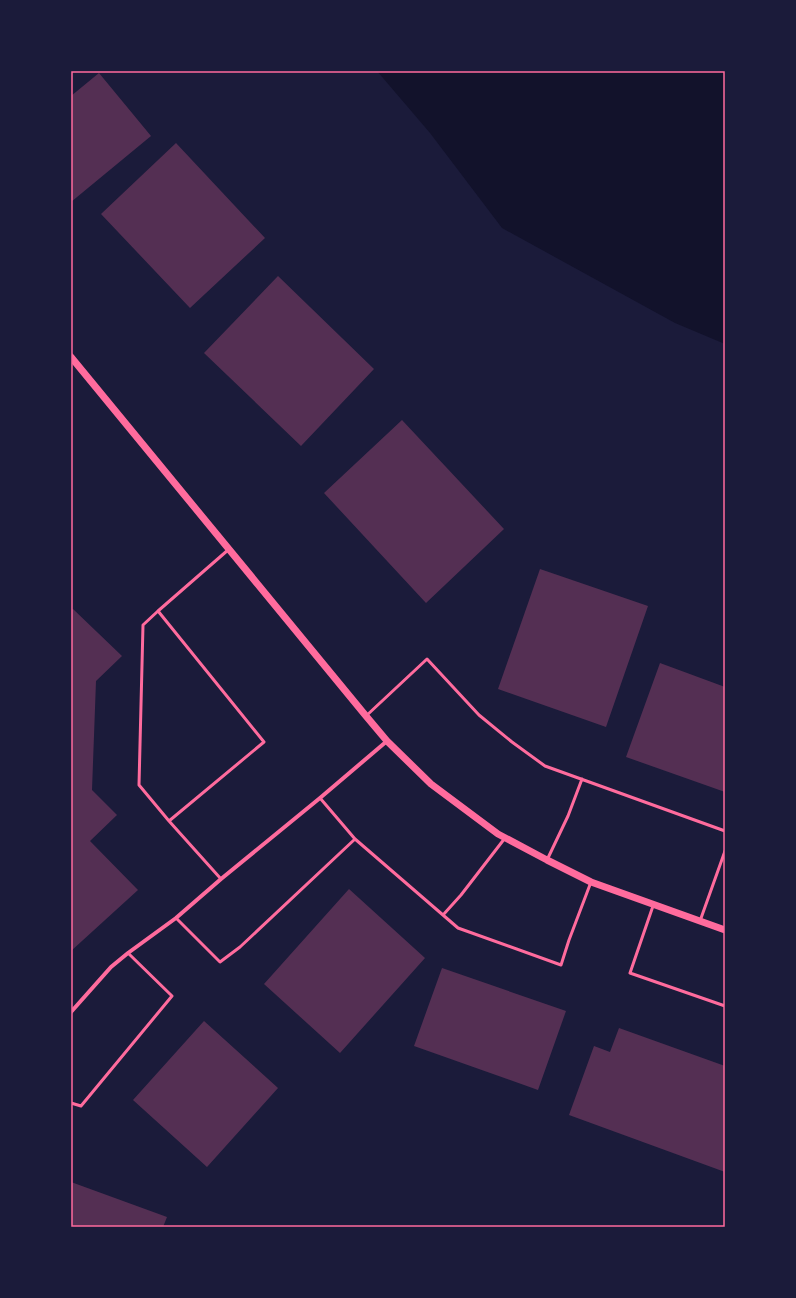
<svg xmlns="http://www.w3.org/2000/svg" width="796" height="1298" viewBox="0 0 796 1298" font-family="Overpass,sans-serif">
	<rect width="100%" height="100%" fill="#1b1b3a"/>
	<path fill="#12122b" d="M377 71H725V344L675 323 502 228 430 133Z"/>
	<path fill="#542f53" d="M99 73 151 136 71 202V96Z
		M176 143 265 238 190 308 101 214Z
		M278 276 374 369 301 446 204 353Z
		M402 420 504 529 426 603 324 493Z
		M540 569 648 606 606 727 498 689Z
		M73 609 122 656 96 681 92 790 117 815 90 841 138 890 71 951V610Z
		M660 663 725 687V792L626 757Z
		M349 889 425 958 340 1053 264 984Z
		M442 968 566 1011 538 1090 414 1046Z
		M204 1021 278 1088 207 1167 133 1100Z
		M619 1028 725 1066V1172L569 1115 594 1046 610 1052Z
		M71 1182 167 1217 163 1227H71Z"/>
	<g fill="none" stroke-linecap="round" stroke-linejoin="round">
		<path stroke="#ff6b9d" stroke-width="3" d="M158 611 143 625 139 785 169 821
			M366 716 427 659 479 715 512 742 545 766 725 831
			M320 798 355 839 458 928 561 965 569 940 591 882
			M547 860 568 816 582 779
			M221 879 169 821 264 742 158 611 228 550
			M653 906 630 973 725 1006
			M443 915 461 895 505 838
			M176 918 220 962 240 947 355 839
			M700 921 725 851
			M71 1103 81 1106 172 996 128 953"/>
		<path stroke="#ff6b9d" stroke-width="4" d="M71 1012 111 967 128 953 176 918 221 879 320 798 387 741"/>
		<path stroke="#ff6b9d" stroke-width="7" d="M71 357 366 716 387 741 431 784 498 834 547 860 591 882 725 930"/>
	</g>
	<rect width="796" height="1298" fill="none" stroke="#1b1b3a" stroke-width="144"/>
	<rect x="72" y="72" width="652" height="1154" fill="none" stroke="#ff6b9d" stroke-width="1.5"/>
</svg>
